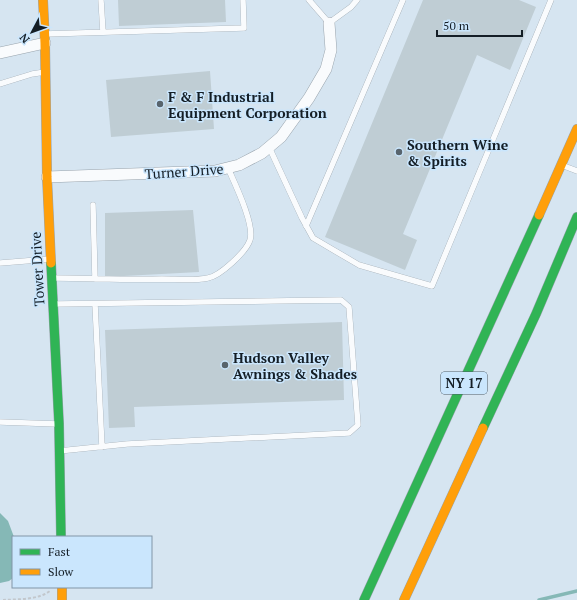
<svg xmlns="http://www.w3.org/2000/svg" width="577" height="600" viewBox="0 0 577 600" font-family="'PT Serif',serif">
	<rect width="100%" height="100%" fill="#d6e5f1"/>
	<path fill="#85b8b6" d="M0 513 8 521 14 537 13 578 9 581 0 583Z"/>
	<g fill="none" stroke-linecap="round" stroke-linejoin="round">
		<path stroke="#85b8b6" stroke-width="3.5" d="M539 600 577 591"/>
	</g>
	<path fill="#bfcdd4" d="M118 0H225L226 22 119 26Z
		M423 0H519L536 7 510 70 477 55 403 234 417 240 405 270 325 237Z
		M210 71 214 129 111 137 106 80Z
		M193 210 199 272 105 277V213Z
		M342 322 344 400 134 407 135 427 109 428 105 330Z"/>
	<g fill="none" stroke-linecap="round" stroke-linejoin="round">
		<defs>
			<path id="lane" d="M101 0 103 32
				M309 0 329 23 351 7 357 0
				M45 34 244 28 243 0
				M0 84 32 74 45 72
				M269 147 302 218 313 238 359 265 432 286 551 0
				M564 166 577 171
				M93 205 95 279
				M306 226 403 0
				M0 263 50 259
				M52 278C89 278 125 280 162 279 177 279 193 281 208 278 220 276 246 252 250 240 255 225 235 184 228 168
				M55 304 341 300 349 307 358 425 349 433 127 444 59 451
				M95 304 102 447
				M0 422 58 424"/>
			<path id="street" d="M0 53 45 43
				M47 177 215 171 239 165 262 153 281 137 309 98 326 69 331 50 329 23"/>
			<path id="fast" d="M51 263 59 424 61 537
				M483 428 536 314 577 217
				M364 600 539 215"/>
			<path id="slow" d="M43 0 45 43 47 177 51 263
				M539 215 577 129
				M62 587V600
				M404 600 483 428"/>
		</defs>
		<use href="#lane" stroke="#98a3ac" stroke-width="6"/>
		<use href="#street" stroke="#98a3ac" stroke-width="12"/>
		<use href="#fast" stroke="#98a3ac" stroke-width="10"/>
		<use href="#slow" stroke="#98a3ac" stroke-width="10"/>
		<path stroke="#c2c7cc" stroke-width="2" stroke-dasharray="3 2" stroke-linecap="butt" d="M3 600C19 599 38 600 50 591"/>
		<use href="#lane" stroke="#f9fbfd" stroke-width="5.5"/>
		<use href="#street" stroke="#f9fbfd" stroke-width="11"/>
		<use href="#fast" stroke="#30b455" stroke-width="9"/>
		<use href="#slow" stroke="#ff9f0a" stroke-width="9"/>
	</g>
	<g fill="#58646d" stroke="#cae6fd" stroke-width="1.5">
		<circle cx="160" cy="104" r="4"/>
		<circle cx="399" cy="152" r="4"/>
		<circle cx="225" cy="365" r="4"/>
	</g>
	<g text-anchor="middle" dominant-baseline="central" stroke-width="3" stroke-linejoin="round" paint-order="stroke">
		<rect fill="#cae6fd" stroke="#4b5a66" stroke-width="1" x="441" y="372" width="46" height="22" rx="3"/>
		<g font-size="13" font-weight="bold" fill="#141e26">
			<text x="464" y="383">NY 17</text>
		</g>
		<g font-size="14" font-weight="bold" fill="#141e26" stroke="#cae6fd" text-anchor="start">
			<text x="168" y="96">F &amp; F Industrial<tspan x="168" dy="16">Equipment Corporation</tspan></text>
			<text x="407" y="144">Southern Wine<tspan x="407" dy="16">&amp; Spirits</tspan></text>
			<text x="233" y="357">Hudson Valley<tspan x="233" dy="16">Awnings &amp; Shades</tspan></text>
		</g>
		<g font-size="14" fill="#141e26" stroke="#cae6fd">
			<text transform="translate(184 171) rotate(-4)">Turner Drive</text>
			<text transform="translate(37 269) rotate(-93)">Tower Drive</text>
		</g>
	</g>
	<rect x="12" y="536" width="140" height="52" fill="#cae6fd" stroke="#8196a7"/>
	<rect x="20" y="549" width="20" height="6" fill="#30b455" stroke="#8196a7"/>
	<text x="48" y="556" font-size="12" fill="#141e26">Fast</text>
	<rect x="20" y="569" width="20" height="6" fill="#ff9f0a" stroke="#8196a7"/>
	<text x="48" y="576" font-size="12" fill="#141e26">Slow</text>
	<g transform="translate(32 32) rotate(229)" stroke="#cae6fd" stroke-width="3" paint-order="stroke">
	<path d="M0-3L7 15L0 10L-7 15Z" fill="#141e26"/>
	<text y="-6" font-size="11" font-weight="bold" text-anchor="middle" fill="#141e26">N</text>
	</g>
	<path d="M437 30v6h85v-6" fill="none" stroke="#141e26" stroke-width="2"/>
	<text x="443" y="30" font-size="12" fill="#141e26" stroke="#cae6fd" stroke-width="3" paint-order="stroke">50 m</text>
</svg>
